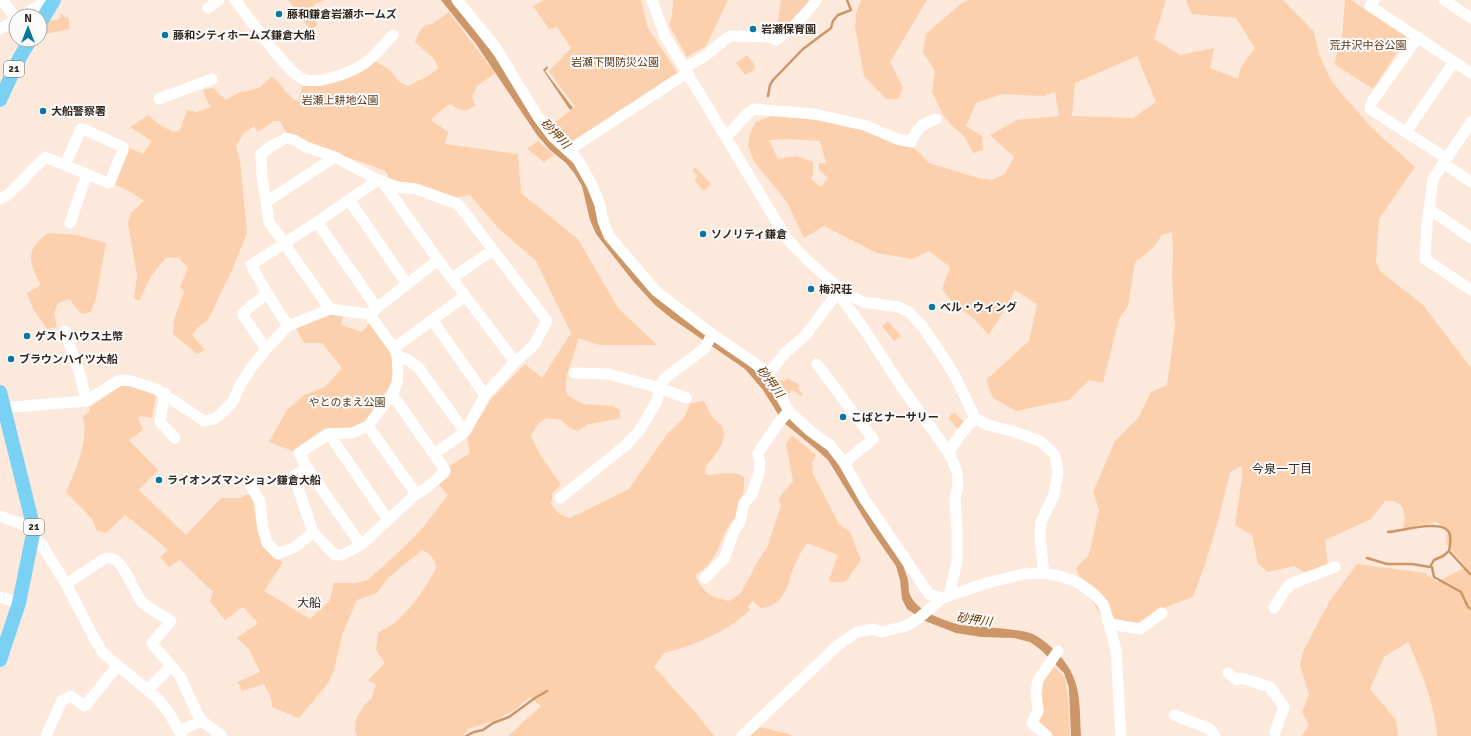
<svg xmlns="http://www.w3.org/2000/svg" width="1471" height="736" viewBox="0 0 1471 736" font-family="Signika,'Noto Sans JP',sans-serif">
	<rect width="100%" height="100%" fill="#fce9db"/>
	<path fill="#fcd0ac" fill-rule="evenodd" d="M288 0H325L314 4 313 11 317 25 311 31Z
		M544 0H641L648 28 679 75 571 143 553 124 575 107 549 71 571 48 557 27 549 29 533 6Z
		M673 0H728L706 46 687 57 669 25 672 15Z
		M781 0H812L786 26 776 31Z
		M861 0H927L890 62 903 88 898 99H886L864 76 855 27 856 13Z
		M969 0H1166L1154 39 1180 55 1214 48 1210 68 1238 79 1241 67 1255 48 1236 18 1192 14 1186 0H1283L1314 32 1319 54 1331 80 1341 93 1373 129 1415 167 1379 219 1376 261 1380 271 1423 305 1471 368V736H1437C1435 705 1421 670 1408 642L1384 657 1370 689 1396 720 1398 736H1302L1309 725 1302 712 1309 695 1300 666 1303 652 1329 602 1357 564 1425 573 1437 582 1466 567 1446 543 1447 533 1437 522 1403 528 1405 517 1402 506 1394 501H1385L1371 519 1325 540 1328 566 1304 572 1294 566 1268 572 1258 564 1252 535 1235 525 1242 478V466L1230 472 1217 525 1205 564 1193 597 1166 607 1135 625 1100 614 1082 584 1076 568 1089 555 1099 510 1093 492 1115 441 1138 418 1151 392 1167 385 1175 327 1172 275 1173 249 1172 232 1162 235 1154 247 1135 262 1128 306 1119 319 1103 383 1089 380 1069 400 1016 411 993 398 986 380 1029 341 1037 304 1015 290 1008 304 989 335 974 319 953 303 942 289 950 267 929 251 912 259 877 253 824 226 804 238 787 202 755 163 748 146 750 133 756 122 774 115 843 123 913 147 929 163 978 178 992 180 1005 174 1014 157 990 135 1017 120 1059 116 1055 92 1044 96 1002 94 976 103 966 126 982 136 983 150 973 153 964 136 950 124 943 115 932 92 935 71 923 52 926 34 962 3ZM1137 56 1156 102 1133 118 1072 116 1075 83ZM787 139 820 141 826 163H819V170L828 178 821 187 811 179 813 175V162L796 156 778 159 769 140Z
		M1345 0H1351L1407 37 1373 89 1334 64 1342 37Z
		M449 12 495 73 477 86 472 96 475 105C466 113 460 111 450 104L440 111 431 120 448 132 445 144 518 154 521 193 578 239 618 308 657 345H600L578 338C576 357 562 374 567 395L583 404 612 406 620 410V418L613 420 588 424 578 431 570 428 561 420 547 418 538 424 531 436 541 456 561 485 553 492 551 504 559 514 570 518 629 489 667 434 684 418 690 403 704 401 712 417 722 426 724 434 722 444 718 451 706 466 705 473 708 475C720 474 734 470 744 477 744 489 743 503 738 513 734 520 729 524 726 531 720 543 717 554 709 564 705 569 699 571 695 576 704 593 710 597 729 601L741 593 759 559 767 548 781 505 779 500 781 495 793 481 786 444 792 435 816 455 812 463 813 474 839 524 850 532 861 560 846 581C840 582 835 584 829 580L838 555 807 543C803 549 799 555 796 562 788 580 787 606 761 608L753 601 748 606 750 610C727 632 695 645 664 653L654 667 695 712 714 736H508L541 706 530 697 516 709 496 720 468 729 463 736H357L355 730 356 719 365 704 371 699 376 685 368 680 385 663 376 650 378 633C385 628 393 625 399 619 408 612 436 576 436 565 435 557 428 553 422 550L387 579 377 593 357 600 343 632 334 670 328 683 299 718 272 707 271 698 264 684 242 691 238 682 260 672 249 649 237 638 258 623 243 607 225 620 210 602 213 592 180 560 169 567 160 557 168 550 158 541 125 515 106 533 97 531 92 519 66 492C76 469 89 441 83 416L89 412 90 407 121 386 125 385 135 386 156 395 152 418 141 416 138 418 143 430 129 440 158 470 139 490 186 535 221 498H240L245 495H252C257 523 256 546 283 562L264 591 310 619 330 600 334 583H356L368 580 402 549 421 530 448 495 438 484 446 468 470 453 467 438 491 399 525 364 542 378 571 333 536 261 498 228 470 195 453 198 389 181 388 175 384 170 343 156 287 134 280 121H274L258 132 254 126 244 133 236 146 240 160 247 233 232 270 208 320 197 328 192 335 205 350 197 354 173 334 174 319 184 292 180 287 188 268 178 257 166 258 151 276 139 301 134 298 137 275 128 223 131 213 144 201 129 191 114 184 128 147 143 154 152 141 130 127 148 115 161 126 174 132 180 130 187 110 197 112 211 107 206 99 203 90 213 88 226 100 238 93 259 88 272 76C282 83 287 98 299 102L302 86H320L372 61 377 62 390 70 399 82 408 86 428 76 439 68 433 58 415 42 420 30 426 25 432 24Z
		M62 13 65 18 68 17 70 29 40 35 48 21 58 20Z
		M747 55 755 66 754 70 745 75 736 63Z
		M538 141 554 155 544 162 527 149Z
		M695 167 711 184 704 191 694 180 698 176 692 170Z
		M48 233 76 235 106 243 96 298 91 312 82 314 75 307 70 299 58 303 54 313 57 327 47 329 33 309 27 293 41 285C28 261 25 251 48 233Z
		M330 312 343 314 341 325 362 332 369 323 392 355 394 380 364 424 352 430 329 428 323 429 293 451 269 442 287 410 304 395 325 387 342 368 322 343H304L295 326Z
		M888 321 901 336 894 341 882 326Z
		M787 378 800 385 798 388 803 395 801 396 793 390 787 395 778 380 784 381Z
		M954 412 966 424 959 430 948 418Z
		M1053 665 1065 678 1068 697 1070 736H1051L1038 722 1041 681Z
		M760 727 789 734 792 736H749Z"/>
	<path fill="#cc9668" d="M441 0H451L493 54 571 157 589 184 598 218 639 276 756 369 834 456 902 562C904 568 906 574 908 580 909 585 908 590 910 595 918 612 943 620 960 625 981 627 1007 628 1027 632 1035 634 1045 641 1051 647 1082 675 1079 697 1081 736H1071L1069 688 1064 673 1041 650 1030 642 1014 638 981 637 956 633 925 621 907 609 902 599 900 580 896 566 873 533 828 460 817 450 783 422 763 390 745 369 671 318 655 305 633 281 596 234 590 220 582 186 574 173 566 163 550 150 537 135 476 44Z
		M547 66 548 68 545 71 573 108 570 110 543 70Z"/>
	<g fill="none" stroke-linecap="round" stroke-linejoin="round">
		<path stroke="#cc9668" stroke-width="2.5" d="M768 96 770 85 773 80 803 49 831 28 833 21 838 15 851 10 847 0
			M1388 532C1401 531 1442 519 1449 532 1452 538 1450 545 1449 551L1443 556 1434 560 1430 567
			M1449 551 1470 574
			M1367 558 1387 564H1412L1430 567
			M1430 567H1432L1434 577 1461 592 1468 607 1471 609
			M466 736 474 732 483 730 493 723 509 717 535 698 547 691"/>
		<path stroke="#fff" stroke-width="11" d="M2 0 16 18
			M235 0C248 16 287 73 303 79 318 85 349 73 362 65 374 58 383 45 393 35
			M457 0 496 48 538 117 553 137 578 160 592 185 600 205 603 221 609 236 656 291 712 334 753 362 768 374 789 411 809 430 831 446 844 463 865 500 929 594 942 598
			M652 0 665 36 787 239 806 259 842 291 863 302 898 307 909 312 922 326 940 352 956 378 975 418 987 425 1012 431 1040 441 1055 455 1058 472 1054 495 1041 522 1040 539 1044 573
			M1374 0 1370 6 1471 73
			M1444 0 1471 18
			M208 8 219 0
			M22 16 43 3 51 4
			M0 29 16 20
			M1418 37 1371 103 1370 109 1446 158
			M684 68 704 57 727 38 731 36 770 37 776 40C785 36 810 10 816 0
			M159 99 212 79
			M1471 122 1433 179 1427 225 1425 259 1471 290
			M1406 132 1454 62
			M726 136C736 128 743 116 754 109L814 114 864 125 897 139 911 142C918 127 921 124 936 119
			M569 150 687 73
			M1443 163 1471 182
			M382 181 438 260 515 362
			M0 199 8 195 45 157 108 183 110 182 123 150V147L83 129H81L65 165
			M349 200 407 284
			M266 202 335 157
			M1429 209 1471 238
			M317 222 377 308
			M70 223 87 174
			M452 278 493 250
			M842 291V299L864 329 899 383 949 453 957 471 958 485 955 499 957 532V561L949 596
			M267 293 288 326
			M330 309 269 222 262 176 261 154 268 148 286 138 294 140 306 147 335 157 378 180 397 187 416 189 458 204 547 321 534 345 515 362 485 395 465 432 434 454
			M432 320 485 395
			M65 331 81 378 86 401
			M394 348 465 296
			M266 349 243 315V313L267 293 251 265 317 222 378 180
			M397 356 405 358 418 367 465 432
			M817 364 873 439 844 463
			M574 373 608 374 660 388 686 398
			M768 374 787 351 805 336 841 288
			M165 393 160 422 175 438
			M0 408 86 401 118 381 124 380 131 381 156 389 204 421 214 419 221 414 234 400 240 385 251 368 266 349 288 326 330 309 369 314 438 260
			M368 426 416 494
			M329 434 388 520
			M949 453C956 439 964 429 975 418
			M307 468 294 476 313 532 335 555H342L361 545 416 494 425 489 445 472V470L392 394
			M251 486 260 502 263 529 267 543 278 554 295 547 313 532
			M560 498 625 446 639 431 657 401 660 388 664 379 705 348 712 334
			M0 516 34 529
			M33 539 38 541 42 545 66 584 94 638 103 653 158 699 169 713 182 736
			M361 545 307 468 299 453 329 434 352 433 368 426 392 394 397 383 398 373 397 356 394 348 369 314
			M705 578 724 559 735 529 740 522 744 503 752 494 759 473 760 463 758 453 779 422 789 411
			M66 584 104 559C123 551 132 592 142 602 150 610 162 615 171 621L152 643 153 645 180 676 197 713 202 721 222 736
			M0 597 19 603
			M1274 608 1285 590 1291 584 1335 567
			M1110 624 1140 629 1162 613
			M1228 673 1237 680 1241 678 1270 687 1284 707 1275 732
			M148 690 171 666
			M1174 715 1210 729 1215 736
			M179 731 202 721
			M46 736 62 700 71 696 84 706 86 705 118 665
			M742 736 838 645 857 632 873 629 882 632 906 626 919 618 942 598 990 582 1024 574 1044 573 1063 577 1079 583 1094 594 1103 604 1107 616 1116 650 1121 736
			M1047 736 1032 723 1038 711 1036 693 1038 680 1058 651"/>
		<path stroke="#7ad1f4" stroke-width="14" d="M40 23 54 0
			M0 100 19 59 30 40
			M0 392 34 529 19 603 0 660"/>
	</g>
	<g fill="#0777a1" stroke="#fafafa" stroke-width="1.5">
		<circle cx="279" cy="14" r="4"/>
		<circle cx="753" cy="29" r="4"/>
		<circle cx="165" cy="35" r="4"/>
		<circle cx="43" cy="111" r="4"/>
		<circle cx="703" cy="234" r="4"/>
		<circle cx="811" cy="289" r="4"/>
		<circle cx="932" cy="307" r="4"/>
		<circle cx="27" cy="336" r="4"/>
		<circle cx="11" cy="359" r="4"/>
		<circle cx="843" cy="417" r="4"/>
		<circle cx="159" cy="480" r="4"/>
	</g>
	<g text-anchor="middle" dominant-baseline="central" stroke-width="4" stroke-linejoin="round" paint-order="stroke">
		<g fill="#fafafa" stroke="#6e6660" stroke-width="1">
			<rect x="4" y="61" width="20" height="16" rx="3"/>
			<rect x="24" y="519" width="20" height="16" rx="3"/>
		</g>
		<g font-size="10" font-weight="bold" fill="#32271e">
			<text x="14" y="69">21</text>
			<text x="34" y="527">21</text>
		</g>
		<g font-size="11" font-weight="bold" fill="#32271e" stroke="#fafafa" text-anchor="start">
			<text x="287" y="14">藤和鎌倉岩瀬ホームズ</text>
			<text x="761" y="29">岩瀬保育園</text>
			<text x="173" y="35">藤和シティホームズ鎌倉大船</text>
			<text x="51" y="111">大船警察署</text>
			<text x="711" y="234">ソノリティ鎌倉</text>
			<text x="819" y="289">梅沢荘</text>
			<text x="940" y="307">ベル・ウィング</text>
			<text x="35" y="336">ゲストハウス土幣</text>
			<text x="19" y="359">ブラウンハイツ大船</text>
			<text x="851" y="417">こばとナーサリー</text>
			<text x="167" y="480">ライオンズマンション鎌倉大船</text>
		</g>
		<g font-size="11" fill="#5f3a17" stroke="#fafafa">
			<text x="1368" y="45">荒井沢中谷公園</text>
			<text x="615" y="62">岩瀬下関防災公園</text>
			<text x="340" y="100">岩瀬上耕地公園</text>
			<text x="347" y="402">やとのまえ公園</text>
		</g>
		<g font-size="12" font-style="italic" fill="#6d3a00" stroke="#fafafa">
			<text transform="translate(555 134) rotate(46)">砂押川</text>
			<text transform="translate(770 382) rotate(53)">砂押川</text>
			<text transform="translate(974 620) rotate(8)">砂押川</text>
		</g>
		<g font-size="12" fill="#32271e" stroke="#fafafa">
			<text x="1282" y="469">今泉一丁目</text>
			<text x="309" y="603">大船</text>
		</g>
	</g>
	<g transform="translate(28 28)"><circle r="19" fill="#fafafa" stroke="#aaa6a2"/>
	<path d="M0-3L7 15L0 10L-7 15Z" fill="#0777a1"/>
	<text y="-6" font-size="11" font-weight="bold" text-anchor="middle" fill="#32271e">N</text>
	</g>
</svg>
